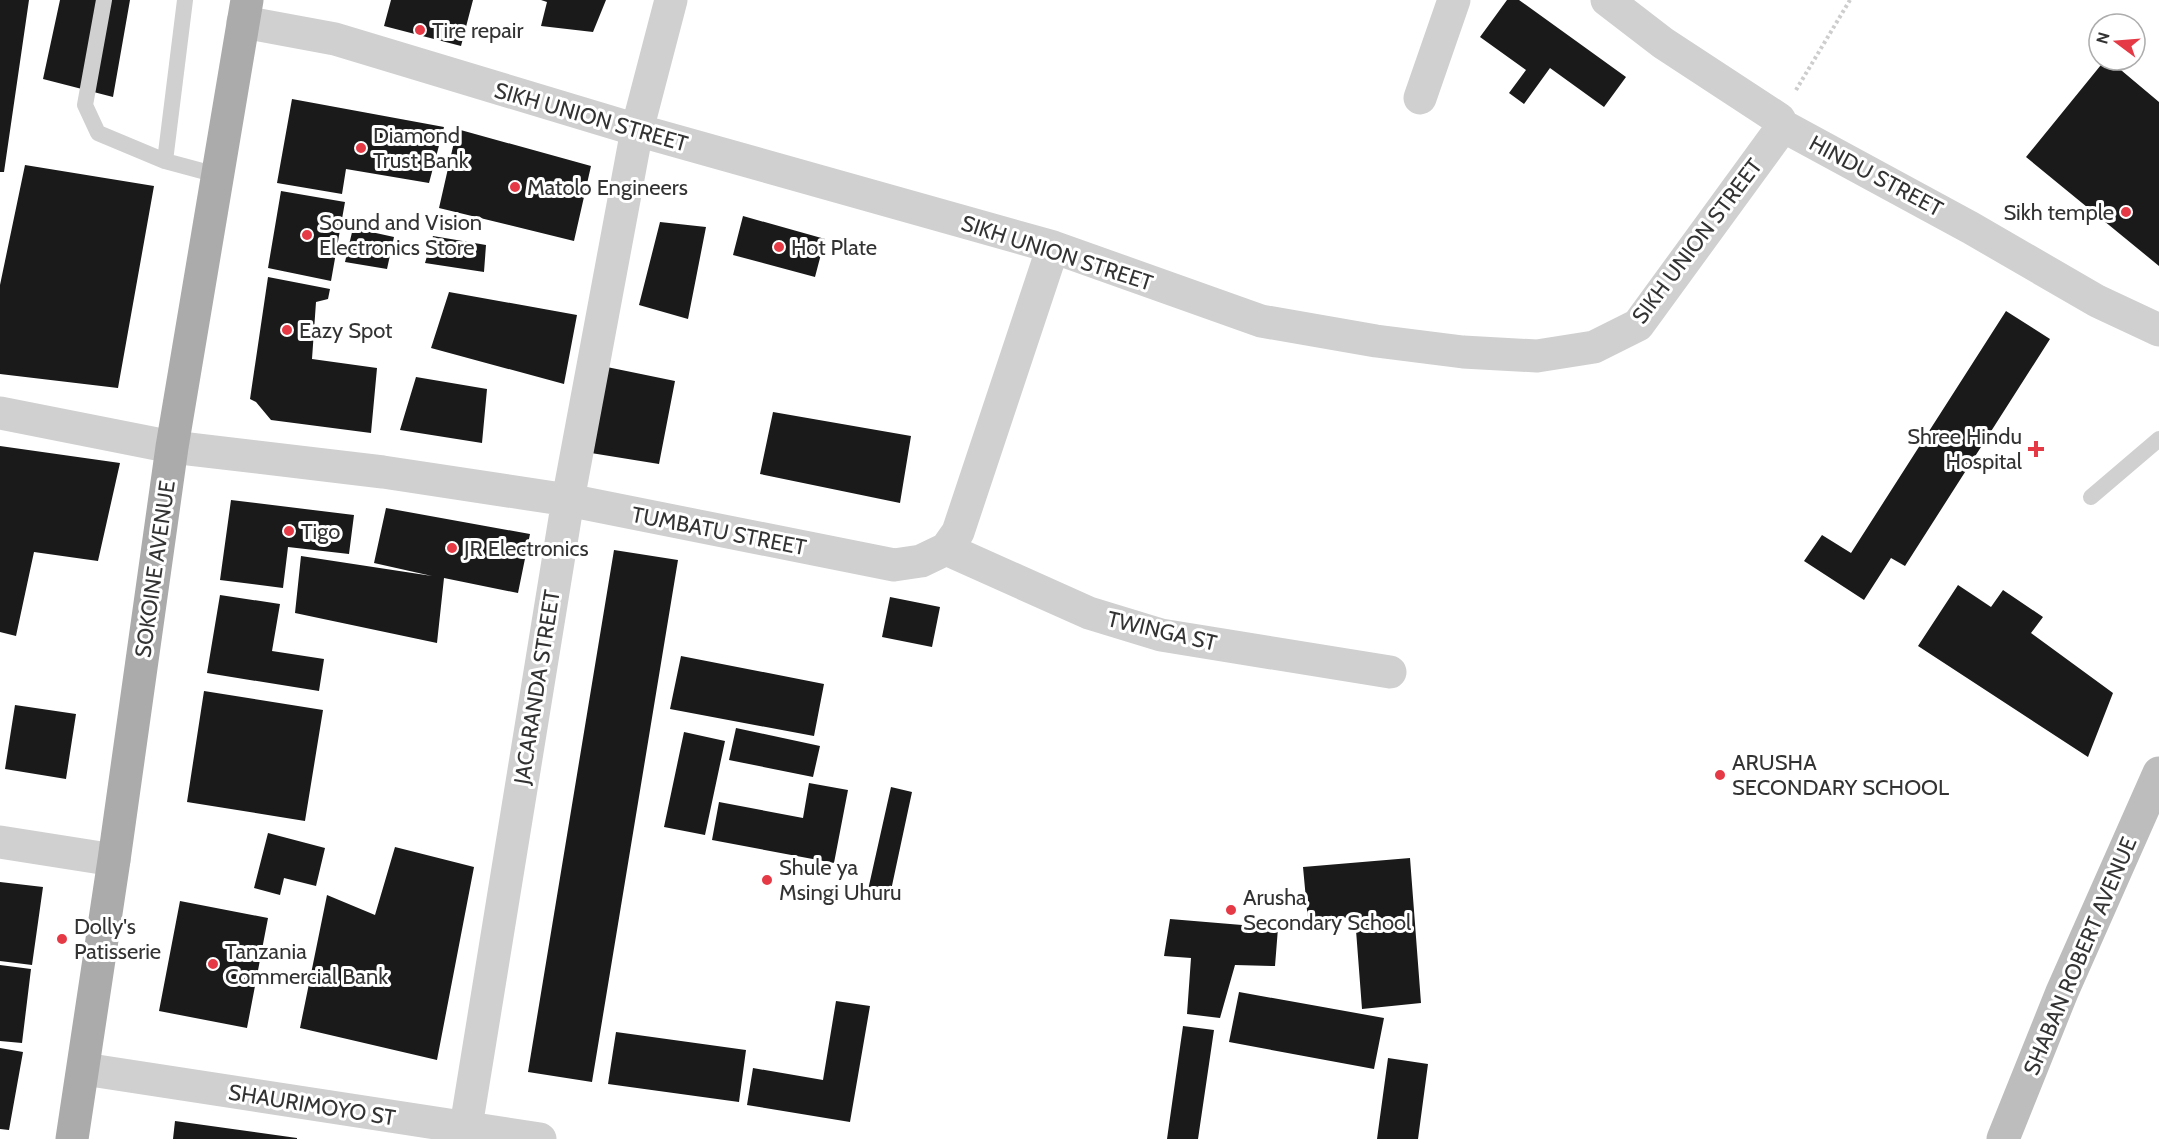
<svg xmlns="http://www.w3.org/2000/svg" width="2159" height="1139" viewBox="0 0 2159 1139" font-family="Cabin,sans-serif">
	<rect width="100%" height="100%" fill="#fff"/>
	<path fill="#1a1a1a" d="M0 0H29L4 172H0Z
		M60 0H130L113 97 43 79Z
		M391 0H473L461 46 384 26Z
		M541 0H606L593 32 541 26 547 2Z
		M1507 0H1519L1626 77 1604 107 1550 68 1524 104 1509 93 1526 70 1480 37Z
		M2105 60H2109L2159 102V266L2026 157Z
		M292 99 444 127 429 183 346 169 342 194 277 183Z
		M457 129 591 166 574 241 439 208Z
		M25 165 154 186 118 388 0 374V285Z
		M281 191 345 202 331 281 268 268Z
		M743 216 825 239 815 277 733 255Z
		M660 222 706 227 688 319 639 305Z
		M353 228 394 237 387 269 345 262Z
		M433 236 486 245 484 272 425 263Z
		M268 277 330 289 328 299 316 302 312 359 377 368 371 433 271 420 256 402 250 399Z
		M449 292 577 315 564 384 431 348Z
		M2006 311 2050 339 1905 566 1891 558 1864 600 1804 561 1822 535 1851 553Z
		M602 366 675 381 659 464 591 453Z
		M416 377 487 389 482 443 400 430Z
		M773 412 911 436 900 503 760 474Z
		M0 446 120 463 98 561 34 552 16 636 0 632Z
		M231 500 354 515 349 554 288 547 283 588 220 580Z
		M386 508 530 534 518 593 444 578 437 643 295 613 301 556 432 576 374 563Z
		M614 550 678 560 592 1082 528 1072Z
		M1958 585 1991 607 2003 590 2043 617 2031 633 2113 693 2088 757 1918 646Z
		M220 595 280 604 272 651 324 659 319 691 207 673Z
		M890 597 940 607 932 647 882 637Z
		M681 656 824 684 814 736 670 709Z
		M204 691 323 710 305 821 187 802Z
		M15 705 76 714 66 779 5 769Z
		M736 728 820 746 813 777 729 760Z
		M684 732 725 741 705 835 664 827Z
		M809 783 848 790 834 863 712 840 719 802 803 818Z
		M891 787 912 792 890 895 868 890Z
		M268 833 325 848 316 886 284 878 280 895 254 888Z
		M395 847 474 867 437 1060 300 1028 327 895 375 915Z
		M1410 858 1421 1003 1362 1009 1355 917 1308 921 1303 867Z
		M0 882 43 887 32 965 0 961Z
		M180 901 268 918 247 1028 159 1011Z
		M1170 919 1278 928 1275 966 1235 965 1220 1018 1187 1014 1191 958 1164 956Z
		M0 965 31 969 22 1043 0 1041Z
		M1239 992 1384 1018 1374 1069 1229 1042Z
		M836 1001 870 1006 850 1122 747 1105 753 1068 823 1080Z
		M1183 1026 1214 1030 1198 1139H1167Z
		M616 1032 746 1050 739 1102 608 1084Z
		M0 1048 23 1052 9 1130 0 1129Z
		M1388 1058 1428 1064 1418 1139H1377Z
		M175 1121 297 1138V1139H173Z"/>
	<g fill="none" stroke-linecap="round" stroke-linejoin="round">
		<path stroke="#cdcdcd" stroke-width="4" stroke-dasharray="3 3" stroke-linecap="butt" d="M1796 90 1850 0"/>
		<path stroke="#d0d0d0" stroke-width="16" d="M104 0 85 105 98 133 165 161 217 175
			M165 161 185 0
			M2091 497 2159 439"/>
		<path stroke="#d0d0d0" stroke-width="33" d="M1607 0 1663 43 1779 119 1783 126 1971 228 2097 301 2159 330
			M243 22 335 39 637 130 1053 247 1261 321 1376 341 1463 352 1537 356 1594 347 1638 325 1783 126
			M1420 98 1454 0
			M0 413 172 447 383 472 568 500 894 565 921 561 946 549 958 532 1053 247
			M946 549 1089 613 1161 635 1390 672
			M0 842 114 860
			M84 1069 540 1139
			M464 1139 568 500 637 130 671 0"/>
		<path stroke="#bdbdbd" stroke-width="33" d="M2003 1139 2062 992 2159 773"/>
		<path stroke="#ababab" stroke-width="33" d="M72 1139 114 860 172 447 247 0"/>
	</g>
	<g fill="#e63946" stroke="#fff" stroke-width="2">
		<circle cx="420" cy="30" r="6"/>
		<circle cx="361" cy="148" r="6"/>
		<circle cx="515" cy="187" r="6"/>
		<circle cx="2126" cy="212" r="6"/>
		<circle cx="307" cy="235" r="6"/>
		<circle cx="779" cy="247" r="6"/>
		<circle cx="287" cy="330" r="6"/>
		<path d="M2033 440h6v6h6v6h-6v6h-6v-6h-6v-6h6z"/>
		<circle cx="289" cy="531" r="6"/>
		<circle cx="452" cy="548" r="6"/>
		<circle cx="1720" cy="775" r="6"/>
		<circle cx="767" cy="880" r="6"/>
		<circle cx="1231" cy="910" r="6"/>
		<circle cx="62" cy="939" r="6"/>
		<circle cx="213" cy="964" r="6"/>
	</g>
	<g text-anchor="middle" dominant-baseline="central" stroke-width="6" stroke-linejoin="round" paint-order="stroke">
		<g font-size="22" fill="#333" stroke="#fff" text-anchor="start">
			<text x="432" y="30">Tire repair</text>
			<text x="373" y="135">Diamond<tspan x="373" dy="25">Trust Bank</tspan></text>
			<text x="527" y="187">Matolo Engineers</text>
			<text x="2114" y="212" text-anchor="end">Sikh temple</text>
			<text x="319" y="222">Sound and Vision<tspan x="319" dy="25">Electronics Store</tspan></text>
			<text x="791" y="247">Hot Plate</text>
			<text x="299" y="330">Eazy Spot</text>
			<text x="2022" y="436" text-anchor="end">Shree Hindu<tspan x="2022" dy="25">Hospital</tspan></text>
			<text x="301" y="531">Tigo</text>
			<text x="464" y="548">JR Electronics</text>
			<text x="1732" y="762">ARUSHA<tspan x="1732" dy="25">SECONDARY SCHOOL</tspan></text>
			<text x="779" y="867">Shule ya<tspan x="779" dy="25">Msingi Uhuru</tspan></text>
			<text x="1243" y="897">Arusha<tspan x="1243" dy="25">Secondary School</tspan></text>
			<text x="74" y="926">Dolly's<tspan x="74" dy="25">Patisserie</tspan></text>
			<text x="225" y="951">Tanzania<tspan x="225" dy="25">Commercial Bank</tspan></text>
		</g>
		<g font-size="22" fill="#333" stroke="#fff">
			<text transform="translate(591 117) rotate(16)">SIKH UNION STREET</text>
			<text transform="translate(1876 176) rotate(28)">HINDU STREET</text>
			<text transform="translate(1697 241) rotate(-53)">SIKH UNION STREET</text>
			<text transform="translate(1057 253) rotate(18)">SIKH UNION STREET</text>
			<text transform="translate(719 531) rotate(11)">TUMBATU STREET</text>
			<text transform="translate(155 569) rotate(-82)">SOKOINE AVENUE</text>
			<text transform="translate(1162 631) rotate(13)">TWINGA ST</text>
			<text transform="translate(537 687) rotate(-81)">JACARANDA STREET</text>
			<text transform="translate(2080 956) rotate(-67)">SHABAN ROBERT AVENUE</text>
			<text transform="translate(312 1105) rotate(9)">SHAURIMOYO ST</text>
		</g>
	</g>
	<g transform="translate(2117 42) rotate(286)"><circle r="28" fill="#ffffff" stroke="#adadad" stroke-width="1.5"/>
	<path d="M0-4.5L10 22L0 15L-10 22Z" fill="#e63946"/>
	<text y="-9" font-size="16" font-weight="bold" text-anchor="middle" fill="#333333">N</text>
	</g>
</svg>
